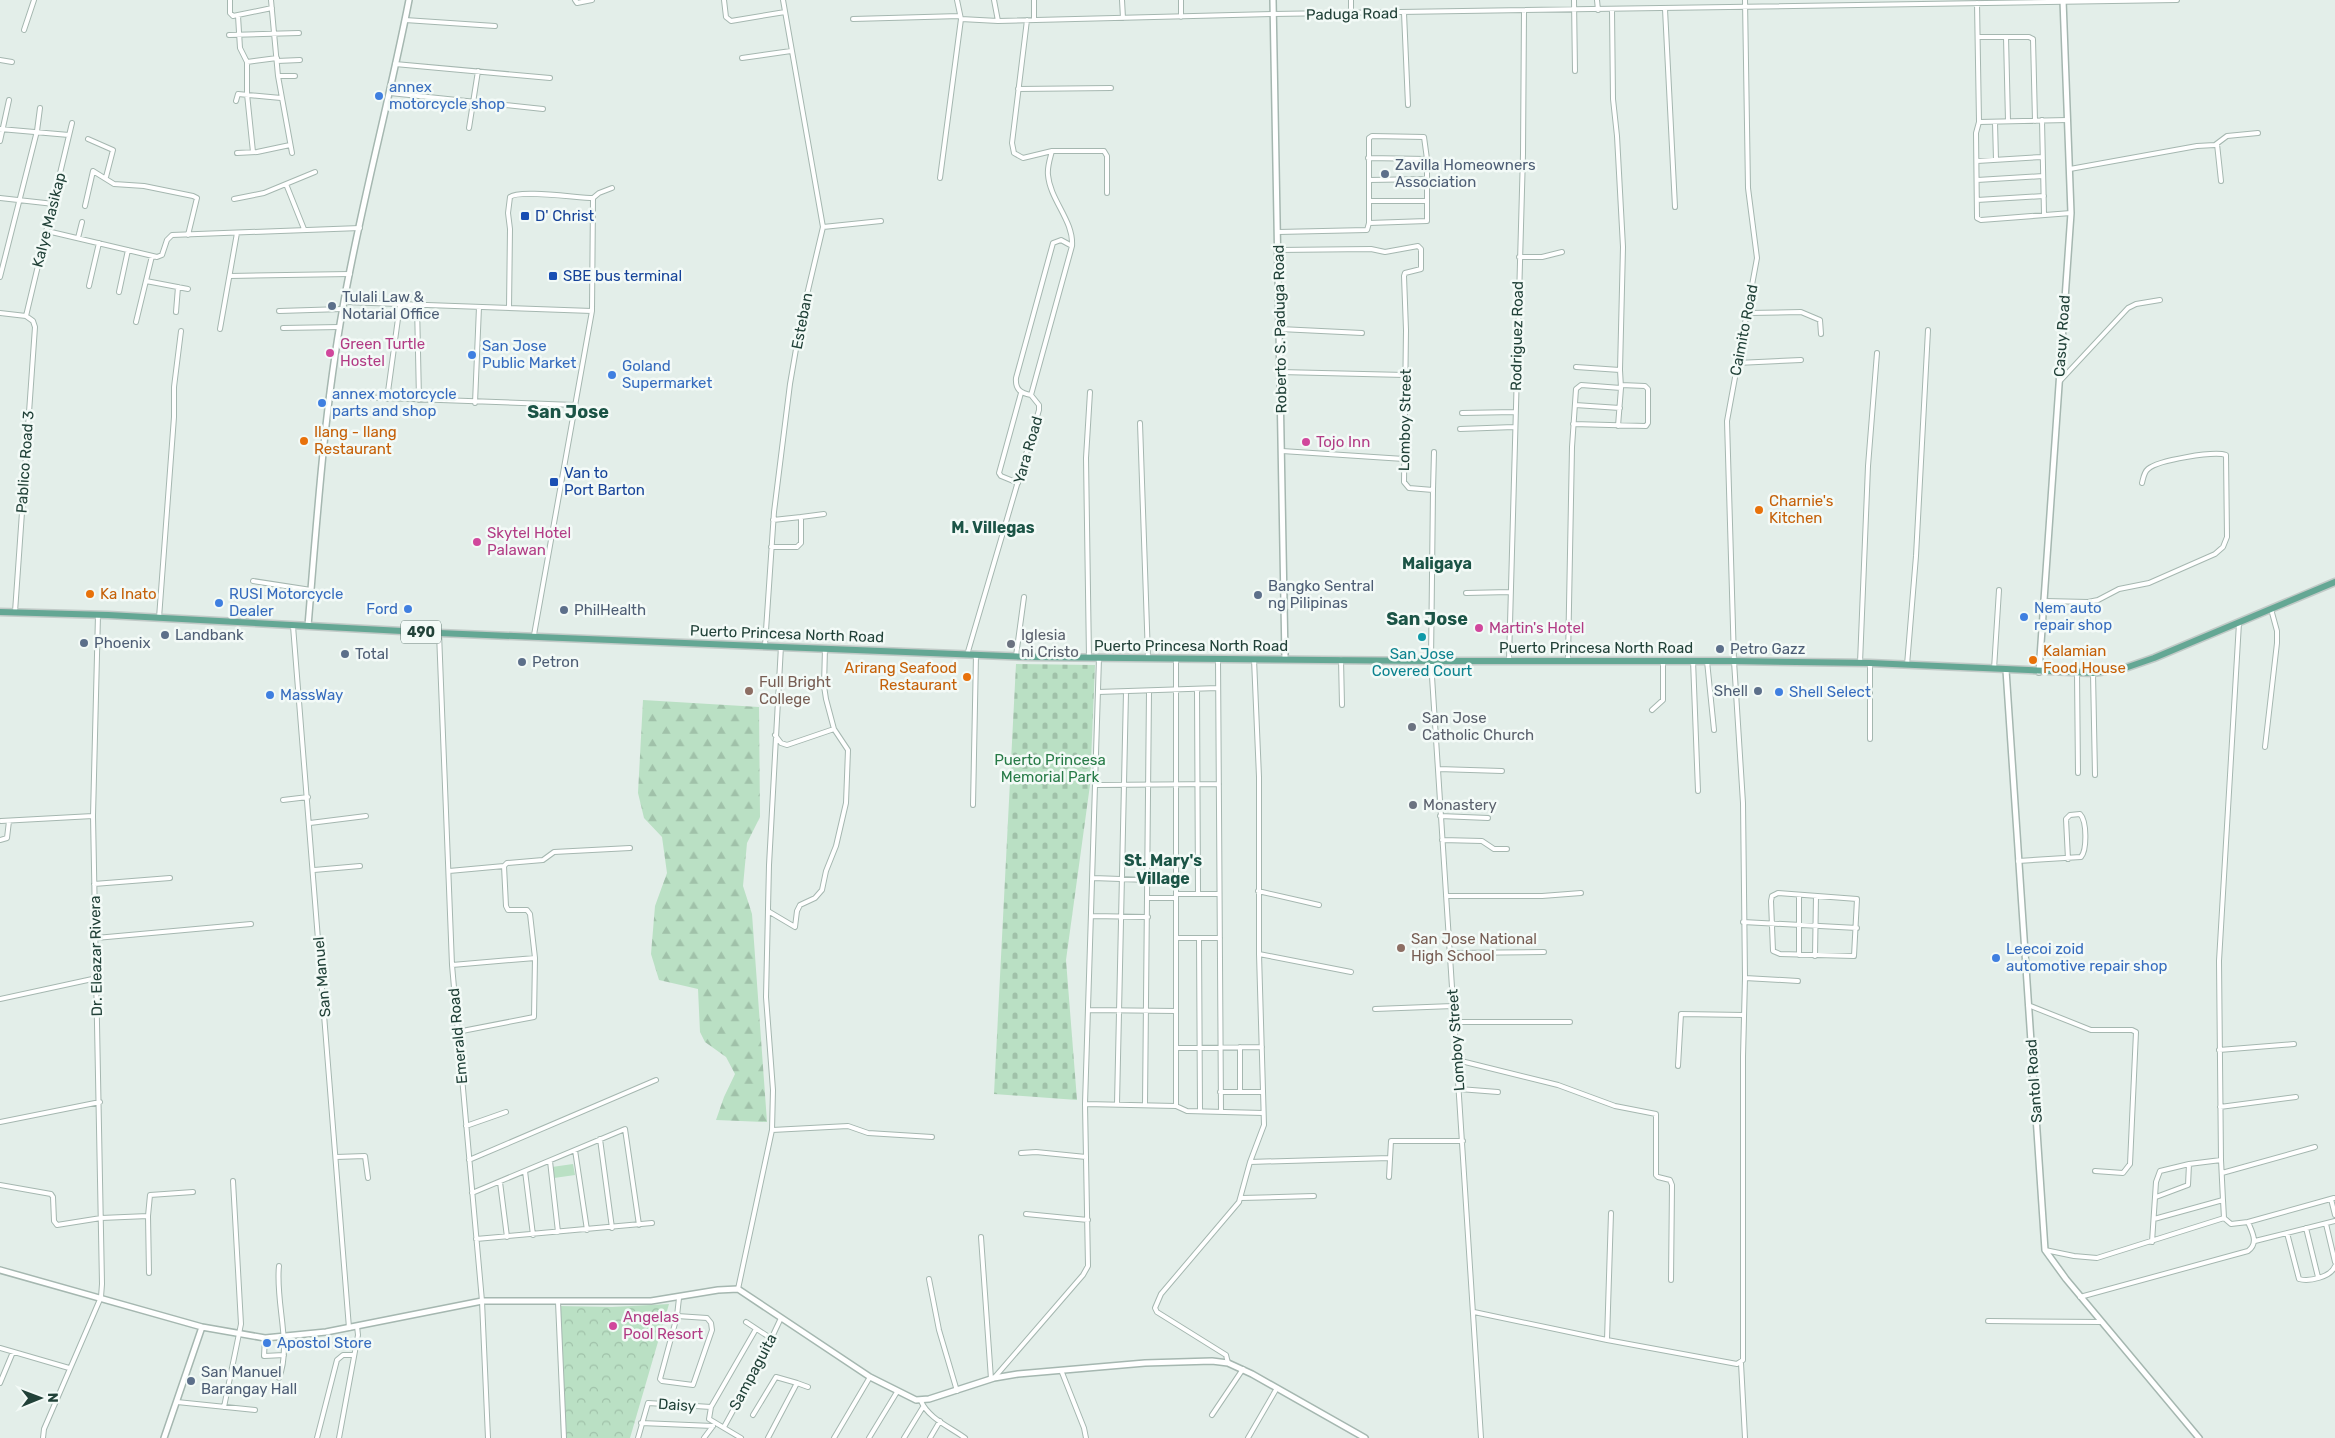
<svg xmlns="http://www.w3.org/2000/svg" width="2335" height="1438" viewBox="0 0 2335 1438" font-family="Rubik,sans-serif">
	<defs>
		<pattern id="forest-firs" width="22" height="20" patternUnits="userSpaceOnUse" patternTransform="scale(1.25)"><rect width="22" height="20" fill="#bae0c4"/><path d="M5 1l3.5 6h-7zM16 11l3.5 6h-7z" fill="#a0c1a9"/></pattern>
		<pattern id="cemetery-stones" width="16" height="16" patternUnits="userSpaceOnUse" patternTransform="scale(1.25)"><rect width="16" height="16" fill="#bae0c4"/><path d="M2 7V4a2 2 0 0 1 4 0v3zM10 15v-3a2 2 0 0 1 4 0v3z" fill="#a0c1a9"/></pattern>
		<pattern id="park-crowns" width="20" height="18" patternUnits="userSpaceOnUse" patternTransform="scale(1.25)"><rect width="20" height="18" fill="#bae0c4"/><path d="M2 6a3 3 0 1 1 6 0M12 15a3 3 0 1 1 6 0" fill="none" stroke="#a0c1a9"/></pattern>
	</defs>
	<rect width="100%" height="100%" fill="#e3eee9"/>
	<path fill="url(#forest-firs)" d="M643 700 759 707 760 817 747 843 743 886 752 914 767 1122 716 1120 724 1097 735 1074 726 1057 705 1042 700 1032 698 989 659 980 651 954 655 906 667 873 662 837 644 818 638 793Z"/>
	<path fill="url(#cemetery-stones)" d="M1016 664 1095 665 1090 785 1066 960 1077 1100 994 1094Z"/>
	<path fill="url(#park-crowns)" d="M669 1304 630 1438H561L558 1306 612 1307Z"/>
	<path fill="#bae0c4" d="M573 1164 575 1175 554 1178 552 1167Z"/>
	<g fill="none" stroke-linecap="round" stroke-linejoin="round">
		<defs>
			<path id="minor" d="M230 0V13L233 16 272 8
				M271 0 278 76 292 153
				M575 0 577 3 592 0
				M724 0 726 17 731 21 785 12
				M994 0 998 21
				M1122 0 1123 18
				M1181 0V17
				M1351 0V14
				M1574 0 1575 71
				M1597 0 1598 10
				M1977 3 1979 122 1976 133 1977 218 1981 220 2071 213
				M1665 9 1675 207
				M1612 10 1613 99 1617 136 1623 247 1620 370 1621 388 1618 426
				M1404 13 1408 105
				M238 16 240 48 247 62V94L253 152
				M853 19 960 16
				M961 19 998 21 1273 14 2177 0
				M405 20 495 26
				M1027 20 1012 143 1014 153 1023 158 1052 151H1104L1107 156V193
				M1034 20V0
				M24 30 34 0
				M229 35 299 33
				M1978 37H2029L2033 39 2035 121
				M2006 37 2008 121
				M742 58 791 51
				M0 60 12 62
				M277 61 300 60
				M247 62 277 58
				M395 64 550 78
				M278 76H295
				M1018 89 1111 88
				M390 93 543 109
				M236 101 238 94 281 98
				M2042 120 2044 214
				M1979 122 2068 120
				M1995 122 1996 160
				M469 128 478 71
				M0 129 69 135
				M88 139 113 150 106 177
				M0 141 9 100
				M2217 144 2221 181
				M237 153 257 152 290 145
				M1368 158 1427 159
				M1977 161 2042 157
				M2070 169 2197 146 2215 145 2227 136 2258 133
				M940 178 961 19 957 0
				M1369 180 1427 179
				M1977 180 2043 176
				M286 184 304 229
				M0 198 54 204
				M593 198 599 193 612 188
				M234 199 264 193 315 172
				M1977 200 2044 196
				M1369 201H1427
				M85 206 93 171 114 184 144 186 193 196 197 198 188 235
				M823 227 881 221
				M47 231 157 257 162 255 167 240 172 235 360 228
				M1278 232 1367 230 1369 223V138L1372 136 1424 137 1427 159V221L1369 223
				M78 238 82 222
				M1278 250 1371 249 1385 252 1418 246 1421 249V269L1405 273 1404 276 1406 330 1404 482 1409 488 1433 490 1431 661 1481 1438
				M1519 257H1542L1562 252
				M230 276 350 274
				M0 277 37 131 40 108
				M146 281 188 289
				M89 286 99 243
				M119 292 128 250
				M344 302 592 311
				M417 304 419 400
				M509 308 510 229 508 213 510 197C519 189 578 198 593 198L592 311 534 635
				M279 311 343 309
				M176 312 178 287
				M0 313 26 316 33 321 35 327 15 612
				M1747 313 1801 312 1820 320 1821 334
				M26 316 72 123
				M136 322 152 256
				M283 328 340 327
				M220 329 237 233
				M1280 329 1362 333
				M1737 363 1801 360
				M1576 367 1620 370
				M1280 372 1405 375
				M2059 382 2128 308 2136 304 2160 300
				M1031 395C1021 393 1015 390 1016 378L1053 243 1061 240 1072 246
				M329 396 575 405
				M387 399 400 304
				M475 403 479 307
				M1575 405 1620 408
				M1462 413 1515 412
				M1140 423 1148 657
				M1573 424 1646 426 1648 423V389L1645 386 1621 385
				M1460 429 1514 427
				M1282 451 1404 459
				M1018 483 1001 476 999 473 1021 393
				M1433 490 1434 452
				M801 517 824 514
				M771 547H797L801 543V517L773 520
				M253 581 311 590
				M1466 593 1510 592
				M2044 601 2088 602 2098 600 2119 589 2149 583 2215 554 2223 547 2227 537 2226 455C2214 451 2158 460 2148 469 2144 472 2143 479 2142 483
				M159 618 174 417V387L181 331
				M293 626 349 1328
				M439 633 452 965 482 1301 488 1438
				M765 645 774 512 790 384 801 320 823 227 783 0
				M967 655 1039 410V405L1031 395 1072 246C1074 221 1050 200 1048 175 1047 167 1050 159 1052 151
				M1016 656 1024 597
				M1089 658 1086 458 1090 392
				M1176 658V1106
				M1218 659 1221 1111
				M1341 659 1342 705
				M1568 659 1572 447 1576 389 1581 385 1621 388
				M1509 660 1523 154 1524 11
				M1693 660 1698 791
				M1707 661 1714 730
				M1860 663 1868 466 1877 353
				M1870 663V739
				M1907 665 1916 556 1928 330
				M1994 669 1999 590
				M2077 673 2078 773
				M2093 673 2095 775
				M1197 690 1198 894
				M1098 692 1218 688
				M1652 710 1663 700V660
				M775 735 781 743 787 745 834 729
				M2265 747 2277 643V631L2271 609
				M1438 769 1502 771
				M1096 785 1219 784
				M283 800 308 797
				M973 805 976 655
				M1440 816 1488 818
				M1 821 93 816
				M310 823 366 816
				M0 840 7 838 9 821
				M1442 840 1482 841 1494 849H1507
				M2018 861 2081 857C2087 850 2087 821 2080 814L2070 815 2066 819 2068 859
				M504 866 507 863 543 860 554 852 630 848
				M314 870 360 866
				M449 871 504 866 506 906 508 910H527L530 914 535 958 534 1017 457 1032
				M1093 878 1148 880
				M94 884 170 878
				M1258 891 1319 905
				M1778 893 1857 899 1854 956 1780 954 1773 951 1771 901 1772 896Z
				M1176 894H1219
				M1446 896H1542L1581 893
				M1148 898H1176
				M768 911 795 927 797 911 800 905 815 898 822 890 826 871 836 846 846 803 848 750 834 729 826 699 824 686 825 648
				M1092 916 1148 917
				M1743 922 1857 928
				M96 938 251 924
				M1176 938H1220
				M1199 938 1200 1111
				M1449 953 1544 952
				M1259 954 1351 972
				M1799 955V895
				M1815 956 1816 896
				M452 965 535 958
				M1745 978 1798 981
				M0 999 97 978
				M2028 1005 2091 1030H2132L2136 1032 2130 1164 2123 1173 2095 1171
				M1375 1009 1453 1006
				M1089 1010 1176 1011
				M1454 1022H1570
				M1240 1047V1092
				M1176 1048 1262 1047
				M2219 1050 2294 1044
				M1457 1060 1558 1085 1615 1106 1656 1114V1175L1658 1177 1670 1180 1672 1185 1671 1280
				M1678 1066 1681 1014 1744 1015
				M1459 1089 1498 1092
				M1220 1092H1263
				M1085 1104 1176 1106 1187 1111 1263 1113
				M1117 1104 1126 692
				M1145 1105 1149 691
				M2220 1107 2296 1097
				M0 1122 100 1102
				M466 1126 506 1112
				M772 1130 848 1126 868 1133 932 1137
				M600 1139 612 1228
				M575 1150 587 1230
				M1021 1153 1036 1152 1086 1157
				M336 1157 365 1156 368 1178
				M469 1160 656 1080
				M550 1161 558 1232
				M1250 1162 1390 1158
				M525 1171 533 1235
				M2222 1173 2315 1147
				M1389 1177 1391 1141H1463
				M500 1182 507 1237
				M0 1185 51 1194 53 1197 54 1221 57 1225 101 1218 148 1216
				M472 1193 625 1129 639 1225
				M2156 1197 2188 1185 2189 1164
				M1241 1198 1314 1196
				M2331 1199 2335 1215
				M2223 1200 2224 1218
				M1026 1214 1088 1220
				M2154 1219 2223 1200 2221 1160
				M2248 1222 2334 1198
				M2326 1224 2335 1262
				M2306 1228 2318 1277
				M2287 1233 2299 1279C2309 1282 2331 1277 2335 1266
				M981 1237 991 1379
				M476 1239 652 1223
				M2255 1241 2335 1221
				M2152 1242 2156 1182 2160 1171 2189 1164 2221 1160 2219 961 2239 623
				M2045 1250 2074 1256 2097 1258 2224 1218 2231 1224 2248 1222C2252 1232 2259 1243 2248 1251L2080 1297
				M279 1266C275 1302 292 1345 279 1378
				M149 1273 148 1216 150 1195 193 1192
				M929 1279 939 1330 957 1391
				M738 1289 772 1130 773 1090 766 997 769 865 781 646
				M558 1302 564 1438
				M1474 1312 1607 1340 1737 1364 1743 1360V1057L1745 978 1743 803 1734 661 1727 421 1757 258 1748 188 1745 0
				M677 1316 707 1318 711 1323 712 1330 693 1385 662 1381 660 1379 677 1316 679 1298
				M1988 1321 2101 1322
				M746 1322 772 1339
				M265 1338 264 1356 284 1355
				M1607 1340 1611 1213
				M0 1348 69 1368
				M1228 1363 1226 1355 1157 1312 1155 1308 1161 1294 1239 1202 1250 1162 1264 1125 1259 954V777L1254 659
				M1741 1363 1745 1438
				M1061 1370 1084 1428 1086 1438
				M994 1378 1083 1275 1088 1266 1085 1104 1099 658
				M0 1383 13 1352
				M921 1401C928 1418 950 1427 965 1438
				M177 1402 255 1410
				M224 1407 241 1324 233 1181
				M711 1407 709 1419 741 1438
				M753 1415 776 1377 797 1383
				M1212 1415 1243 1369
				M641 1423 713 1426
				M724 1427 764 1354 781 1318
				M43 1438 44 1429 101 1297 102 1284 93 816 98 615
				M317 1438 337 1360 343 1355H354
				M339 1438 358 1335 357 1326
				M638 1438 648 1403 711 1407 756 1329
				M704 1438 713 1426
				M768 1438 797 1383 808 1387
				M834 1438 870 1377
				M869 1438 897 1392
				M904 1438 923 1407
				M930 1438 940 1421
				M1248 1438 1277 1388"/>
			<path id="tertiary" d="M1273 0 1285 658
				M308 626C317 519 324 412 343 307 361 204 389 103 409 0
				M2006 670 2045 1250 2066 1279 2199 1438
				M2039 672 2071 213 2063 0
				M0 1270 202 1327 265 1338 326 1332 482 1301H651L718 1290 738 1289 870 1377 916 1400 929 1399 994 1378 1018 1374 1145 1363 1212 1361 1228 1363 1252 1374 1365 1438
				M164 1438 202 1327"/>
			<path id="primary" d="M0 612 108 615 439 633 1028 657 1431 661H1734L1870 663 2093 673 2125 668 2154 658 2335 582"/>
		</defs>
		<use href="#minor" stroke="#a5b7b0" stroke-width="6"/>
		<use href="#tertiary" stroke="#a5b7b0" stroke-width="8"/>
		<use href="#primary" stroke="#c1cac7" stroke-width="9"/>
		<use href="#minor" stroke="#fff" stroke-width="4"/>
		<use href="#tertiary" stroke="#fff" stroke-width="5"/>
		<use href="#primary" stroke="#64a794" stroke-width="6"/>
	</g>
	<g fill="#3f7fe0" stroke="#f3faf7" stroke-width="2">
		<circle cx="379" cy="96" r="5"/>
		<circle cx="472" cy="355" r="5"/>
		<circle cx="612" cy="375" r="5"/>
		<circle cx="322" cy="403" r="5"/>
		<circle cx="219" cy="603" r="5"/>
		<circle cx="408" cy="609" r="5"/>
		<circle cx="2024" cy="617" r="5"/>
		<circle cx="1779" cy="692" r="5"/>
		<circle cx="270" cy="695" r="5"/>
		<circle cx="1996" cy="958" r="5"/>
		<circle cx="267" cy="1343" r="5"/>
	</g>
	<g fill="#5c6f8a" stroke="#f3faf7" stroke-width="2">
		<circle cx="1385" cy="174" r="5"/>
		<circle cx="332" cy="306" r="5"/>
		<circle cx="1258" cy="595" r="5"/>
		<circle cx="564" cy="610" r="5"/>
		<circle cx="165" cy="635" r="5"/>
		<circle cx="84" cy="643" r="5"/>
		<circle cx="1720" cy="649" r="5"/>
		<circle cx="345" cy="654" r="5"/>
		<circle cx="522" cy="662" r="5"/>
		<circle cx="1758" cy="691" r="5"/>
		<circle cx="191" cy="1381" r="5"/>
	</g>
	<g fill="#1a4fb4" stroke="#f3faf7" stroke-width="2">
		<rect x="520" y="211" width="10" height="10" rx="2.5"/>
		<rect x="548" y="271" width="10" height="10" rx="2.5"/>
		<rect x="549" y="477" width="10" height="10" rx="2.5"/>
	</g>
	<g fill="#d1479c" stroke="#f3faf7" stroke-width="2">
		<circle cx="330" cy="353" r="5"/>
		<circle cx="1306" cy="442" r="5"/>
		<circle cx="477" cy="542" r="5"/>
		<circle cx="1479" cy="628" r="5"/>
		<circle cx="613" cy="1326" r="5"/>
	</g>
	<g fill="#e8710a" stroke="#f3faf7" stroke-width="2">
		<circle cx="304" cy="441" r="5"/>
		<circle cx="1759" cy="510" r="5"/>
		<circle cx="90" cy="594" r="5"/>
		<circle cx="2033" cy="660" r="5"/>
		<circle cx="967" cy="677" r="5"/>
	</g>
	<circle fill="#0f9aa8" stroke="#f3faf7" stroke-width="2" cx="1422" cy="637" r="5"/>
	<g fill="#6b7280" stroke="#f3faf7" stroke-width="2">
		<circle cx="1011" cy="644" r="5"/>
		<circle cx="1412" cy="727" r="5"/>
		<circle cx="1413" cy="805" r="5"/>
	</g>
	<g fill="#8d6e63" stroke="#f3faf7" stroke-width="2">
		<circle cx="749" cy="691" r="5"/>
		<circle cx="1401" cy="948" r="5"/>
	</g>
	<g text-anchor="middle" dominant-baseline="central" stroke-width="5" stroke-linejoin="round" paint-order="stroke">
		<rect fill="#f3faf7" stroke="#607871" stroke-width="1" x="401" y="620.5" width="40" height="23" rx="4"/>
		<g font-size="14" font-weight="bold" fill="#214138">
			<text x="421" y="632">490</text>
		</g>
		<g font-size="15" fill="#214138" stroke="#f3faf7">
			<text transform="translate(1352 14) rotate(-1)">Paduga Road</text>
			<text transform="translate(49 220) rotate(-76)">Kalye Masikap</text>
			<text transform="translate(802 321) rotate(-79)">Esteban</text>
			<text transform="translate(1280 329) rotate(-91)">Roberto S. Paduga Road</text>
			<text transform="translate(1744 330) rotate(-79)">Caimito Road</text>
			<text transform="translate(1517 336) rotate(-89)">Rodriguez Road</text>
			<text transform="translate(2062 336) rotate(-86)">Casuy Road</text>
			<text transform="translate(1405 420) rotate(-89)">Lomboy Street</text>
			<text transform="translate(1028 450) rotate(-74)">Yara Road</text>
			<text transform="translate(25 462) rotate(-86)">Pablico Road 3</text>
			<text transform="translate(787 634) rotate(2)">Puerto Princesa North Road</text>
			<text x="1191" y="646">Puerto Princesa North Road</text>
			<text x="1596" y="648">Puerto Princesa North Road</text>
			<text transform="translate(96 956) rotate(-91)">Dr. Eleazar Rivera</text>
			<text transform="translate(322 977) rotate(-95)">San Manuel</text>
			<text transform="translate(458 1036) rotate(-95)">Emerald Road</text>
			<text transform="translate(1456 1040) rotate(-94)">Lomboy Street</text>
			<text transform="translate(2034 1081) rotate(-94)">Santol Road</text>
			<text transform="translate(753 1372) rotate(-62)">Sampaguita</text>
			<text transform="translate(677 1405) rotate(4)">Daisy</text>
		</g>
		<g font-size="15" fill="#366cbe" stroke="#f3faf7" text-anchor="start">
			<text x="389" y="87">annex<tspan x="389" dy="17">motorcycle shop</tspan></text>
			<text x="482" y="346">San Jose<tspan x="482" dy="17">Public Market</tspan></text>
			<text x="622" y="366">Goland<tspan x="622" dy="17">Supermarket</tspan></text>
			<text x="332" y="394">annex motorcycle<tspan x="332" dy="17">parts and shop</tspan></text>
			<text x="229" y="594">RUSI Motorcycle<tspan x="229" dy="17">Dealer</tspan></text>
			<text x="2034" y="608">Nem auto<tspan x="2034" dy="17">repair shop</tspan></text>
			<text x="398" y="609" text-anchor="end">Ford</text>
			<text x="1789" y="692">Shell Select</text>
			<text x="280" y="695">MassWay</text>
			<text x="2006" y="949">Leecoi zoid<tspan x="2006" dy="17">automotive repair shop</tspan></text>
			<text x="277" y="1343">Apostol Store</text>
		</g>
		<g font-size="15" fill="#4e5e75" stroke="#f3faf7" text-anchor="start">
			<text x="1395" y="165">Zavilla Homeowners<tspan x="1395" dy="17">Association</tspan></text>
			<text x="342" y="297">Tulali Law &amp;<tspan x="342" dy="17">Notarial Office</tspan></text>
			<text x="1268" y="586">Bangko Sentral<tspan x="1268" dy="17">ng Pilipinas</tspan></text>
			<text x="574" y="610">PhilHealth</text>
			<text x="175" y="635">Landbank</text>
			<text x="94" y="643">Phoenix</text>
			<text x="1730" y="649">Petro Gazz</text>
			<text x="355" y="654">Total</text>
			<text x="532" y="662">Petron</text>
			<text x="1748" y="691" text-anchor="end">Shell</text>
			<text x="201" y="1372">San Manuel<tspan x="201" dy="17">Barangay Hall</tspan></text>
		</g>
		<g font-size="15" fill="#164399" stroke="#f3faf7" text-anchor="start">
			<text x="535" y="216">D' Christ</text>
			<text x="563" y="276">SBE bus terminal</text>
			<text x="564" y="473">Van to<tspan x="564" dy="17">Port Barton</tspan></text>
		</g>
		<g font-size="15" fill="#b23c85" stroke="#f3faf7" text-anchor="start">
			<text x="340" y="344">Green Turtle<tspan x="340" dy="17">Hostel</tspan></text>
			<text x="1316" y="442">Tojo Inn</text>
			<text x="487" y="533">Skytel Hotel<tspan x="487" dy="17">Palawan</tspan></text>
			<text x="1489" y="628">Martin's Hotel</text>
			<text x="623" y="1317">Angelas<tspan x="623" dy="17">Pool Resort</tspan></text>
		</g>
		<g font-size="15" fill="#c56008" stroke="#f3faf7" text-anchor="start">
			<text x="314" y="432">Ilang - Ilang<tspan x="314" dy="17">Restaurant</tspan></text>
			<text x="1769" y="501">Charnie's<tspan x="1769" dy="17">Kitchen</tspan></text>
			<text x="100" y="594">Ka Inato</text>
			<text x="2043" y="651">Kalamian<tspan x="2043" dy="17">Food House</tspan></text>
			<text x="957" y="668" text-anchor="end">Arirang Seafood<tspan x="957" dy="17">Restaurant</tspan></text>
		</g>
		<g font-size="15" fill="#5b616d" stroke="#f3faf7" text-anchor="start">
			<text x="1021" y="635">Iglesia<tspan x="1021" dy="17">ni Cristo</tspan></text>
			<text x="1422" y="718">San Jose<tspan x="1422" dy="17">Catholic Church</tspan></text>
			<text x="1423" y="805">Monastery</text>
		</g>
		<g font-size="15" fill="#0d838f" stroke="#f3faf7">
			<text x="1422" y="654">San Jose<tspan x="1422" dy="17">Covered Court</tspan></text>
		</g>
		<g font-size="15" fill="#785e54" stroke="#f3faf7" text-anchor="start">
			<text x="759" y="682">Full Bright<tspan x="759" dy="17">College</tspan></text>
			<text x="1411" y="939">San Jose National<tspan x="1411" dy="17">High School</tspan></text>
		</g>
		<g font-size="15" fill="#277b47" stroke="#f3faf7">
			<text x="1050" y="760">Puerto Princesa<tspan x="1050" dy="17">Memorial Park</tspan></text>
		</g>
		<g font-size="16" font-weight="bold" fill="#1b5446" stroke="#f3faf7">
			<text x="993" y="527">M. Villegas</text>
			<text x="1437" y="563">Maligaya</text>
			<text x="1163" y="860">St. Mary's<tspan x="1163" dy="18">Village</tspan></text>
		</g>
		<g font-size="18" font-weight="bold" fill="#1b5446" stroke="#f3faf7">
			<text x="568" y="412">San Jose</text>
			<text x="1427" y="619">San Jose</text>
		</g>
	</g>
	<g transform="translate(40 1398) rotate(89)" stroke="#f3faf7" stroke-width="4" paint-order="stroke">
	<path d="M0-4L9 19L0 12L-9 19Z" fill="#214138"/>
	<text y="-8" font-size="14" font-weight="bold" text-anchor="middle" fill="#214138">N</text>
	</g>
</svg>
